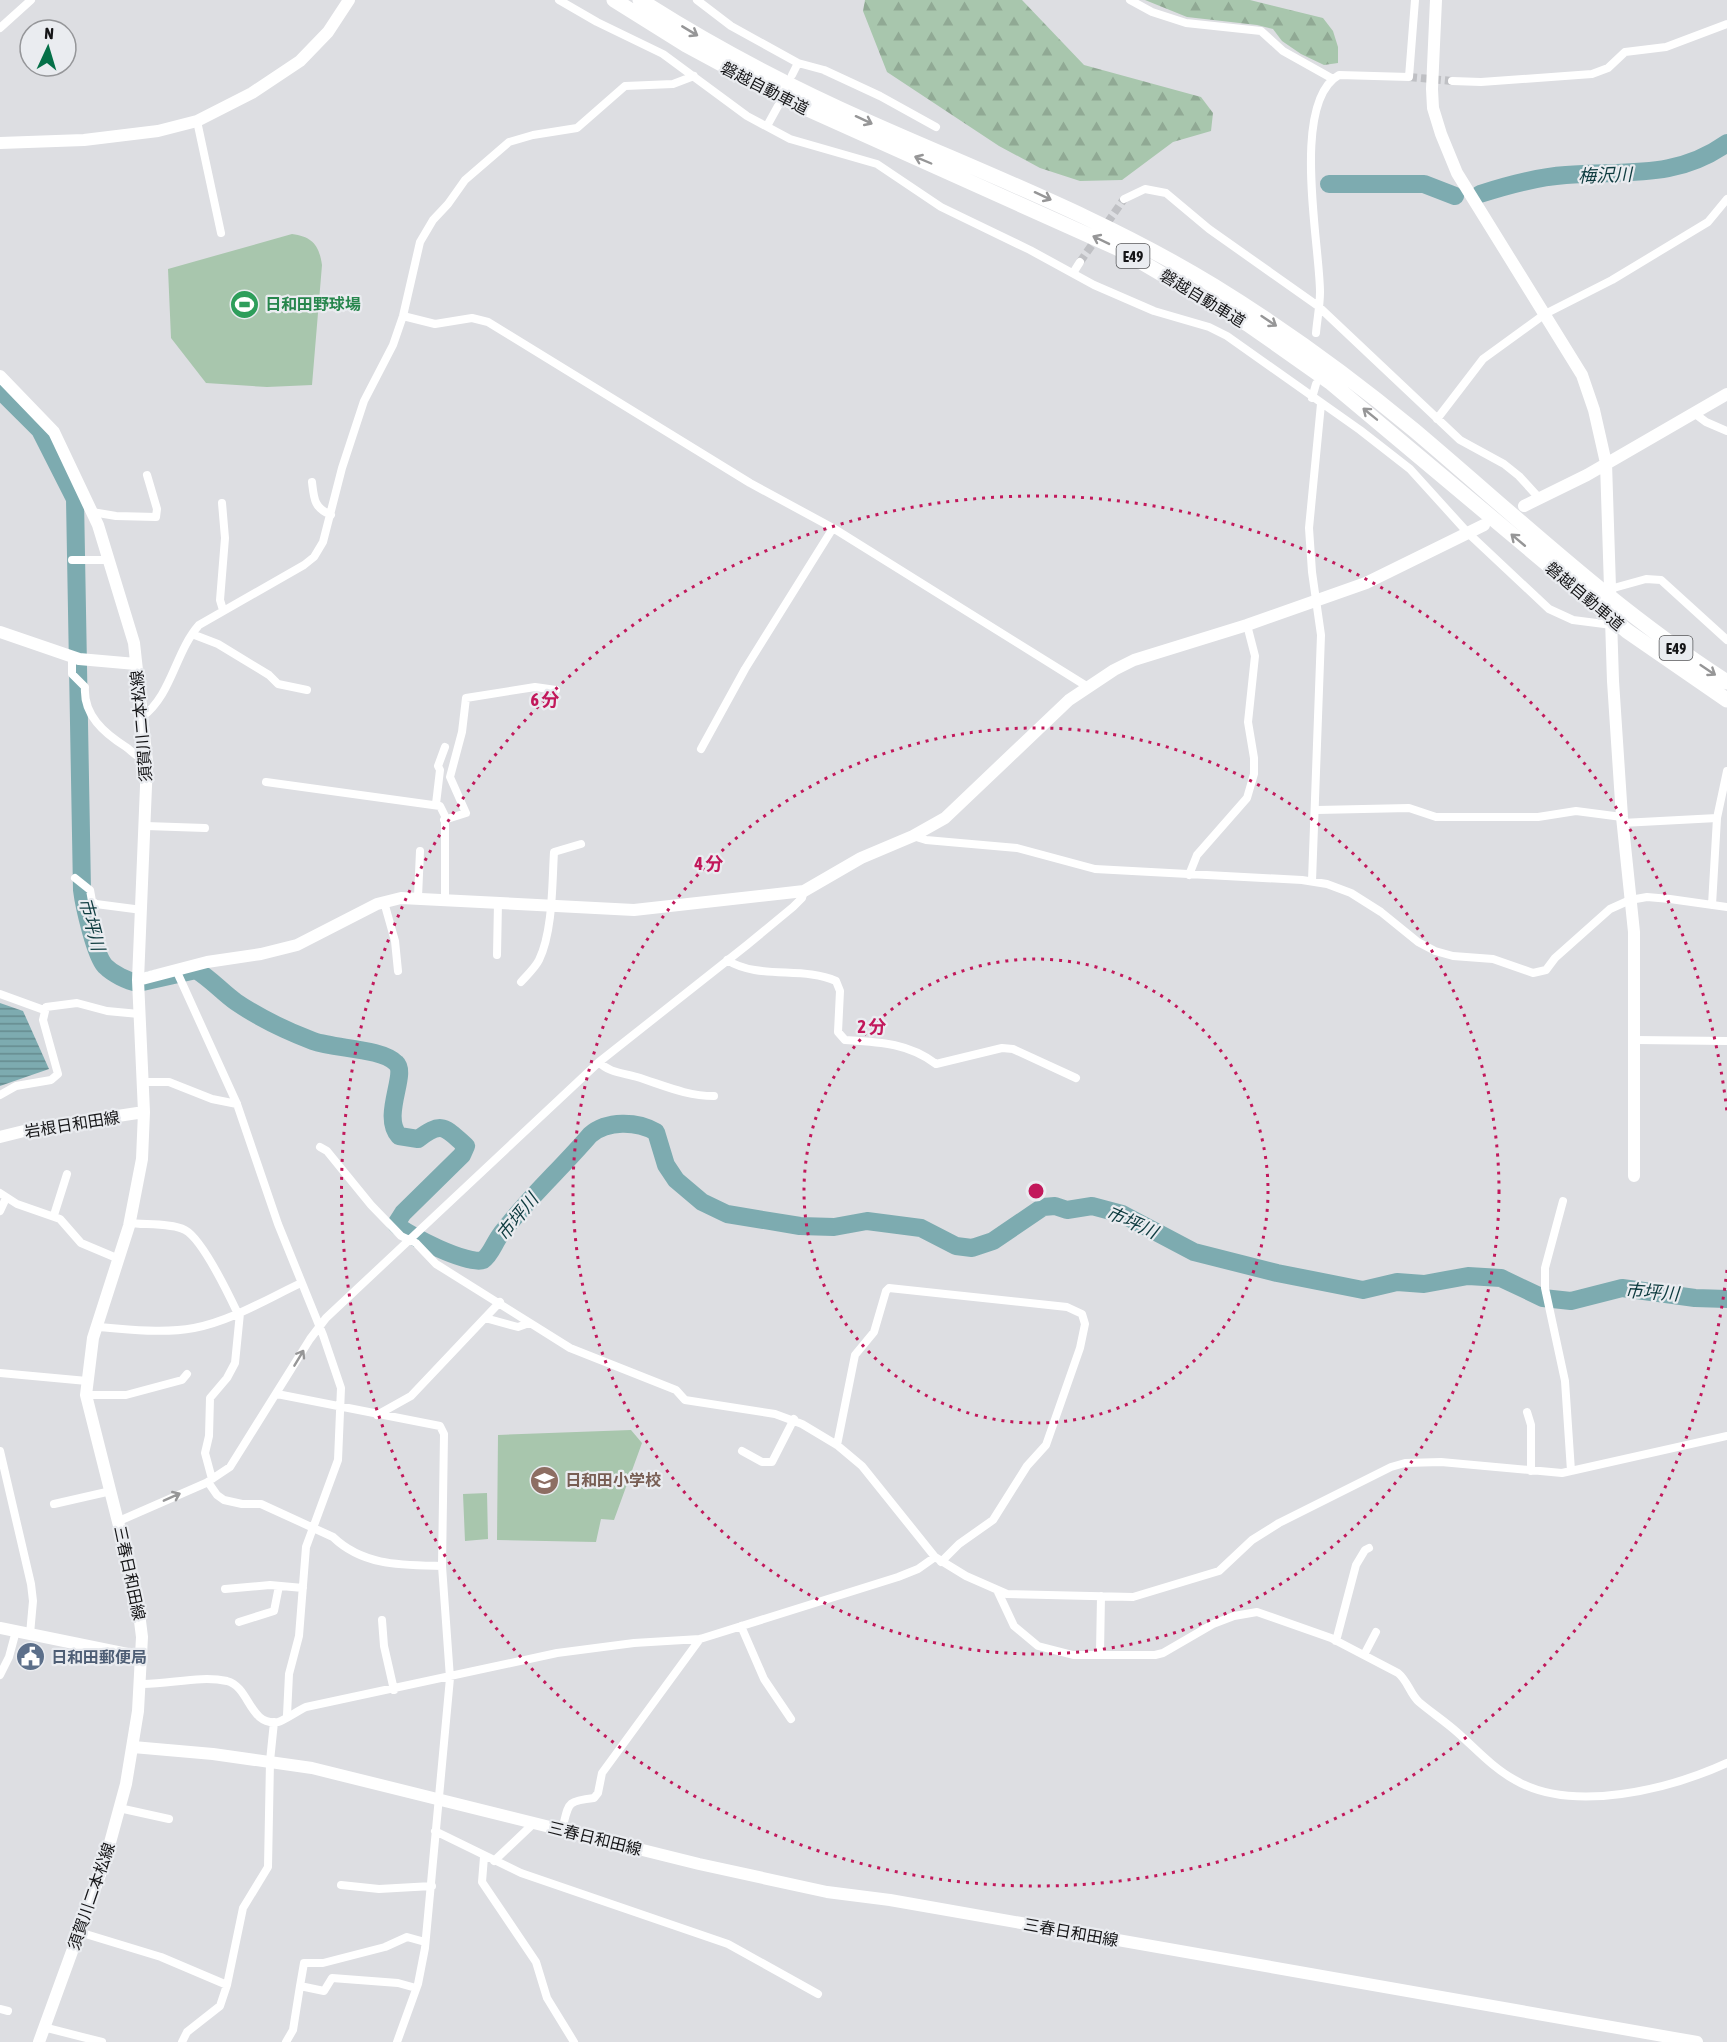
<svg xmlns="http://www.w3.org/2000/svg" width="1727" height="2042" viewBox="0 0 1727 2042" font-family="'Asap Condensed','Noto Sans JP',sans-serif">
	<defs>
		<pattern id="forest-firs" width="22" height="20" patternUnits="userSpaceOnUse" patternTransform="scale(1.5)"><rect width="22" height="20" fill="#a8c6ad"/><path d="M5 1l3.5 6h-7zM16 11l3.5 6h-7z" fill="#90a994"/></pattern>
		<pattern id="water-rules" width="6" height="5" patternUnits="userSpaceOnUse" patternTransform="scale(1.5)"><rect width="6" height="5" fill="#7dabb0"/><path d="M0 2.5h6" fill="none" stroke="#658a8e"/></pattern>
	</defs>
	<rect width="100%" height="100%" fill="#dddee2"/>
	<path fill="url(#forest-firs)" d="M865 0H1022L1084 65 1201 97 1213 113 1211 131 1173 142 1122 180 1080 181 1040 168 999 146 887 72 863 11Z
		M1145 0H1250L1323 18 1333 31 1338 47V63L1324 65 1301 54 1282 41 1273 29 1257 25 1187 17Z"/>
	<path fill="#a8c6ad" d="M292 234C312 237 319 244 322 265L312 385 267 387 206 383 171 338 168 269Z
		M631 1430 642 1443 614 1520 601 1519 596 1542 497 1540 498 1435Z
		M487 1493 488 1539 465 1541 463 1494Z"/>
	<path fill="url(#water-rules)" d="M0 1003 23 1011 49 1069 0 1086Z"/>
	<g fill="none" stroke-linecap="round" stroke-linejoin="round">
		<path stroke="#7dabb0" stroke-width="18" d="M1329 184H1424L1455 196
			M1480 194C1508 185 1536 177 1566 175 1625 170 1675 180 1727 143
			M0 390 40 430 75 499 82 890C84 906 95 955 105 966 113 974 127 981 138 983L196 970C211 979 222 992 236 1002 258 1017 287 1031 313 1041 335 1049 381 1048 396 1063 408 1074 381 1116 399 1136L418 1139C443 1120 445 1128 466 1146L462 1155 403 1213 396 1224C406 1235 470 1266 483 1260 491 1255 495 1241 501 1234 528 1198 561 1169 590 1135 607 1120 637 1121 656 1132L666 1165 676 1180 702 1202 727 1214 800 1226 834 1227 867 1221 921 1228 956 1246 972 1248 993 1241 1043 1207 1055 1206 1067 1210 1092 1206 1122 1214 1194 1252 1277 1273 1363 1290 1397 1282 1424 1284 1468 1276 1501 1278 1543 1298 1571 1301 1622 1288 1695 1298 1727 1299"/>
		<path stroke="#bfc0c4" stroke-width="8" stroke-dasharray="8 4" stroke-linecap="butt" d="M1409 77 1452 81
			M1080 262 1124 199"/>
		<path stroke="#fff" stroke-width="8" d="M559 0 597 22 663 54 747 116 790 139 877 164 941 207 1030 250 1094 285 1154 311 1209 327 1227 336 1360 430 1410 469 1468 533 1549 609 1573 620 1612 625
			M697 0 731 26 798 63 824 70 880 96 936 127
			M1130 0 1152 12 1186 23 1261 31 1283 51 1333 79
			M0 28 31 0
			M792 75 798 63
			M1452 81 1481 82 1592 74 1608 68 1625 52 1666 47 1727 24
			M197 121 221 233
			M767 126 778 106
			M1124 199 1145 189 1166 193 1209 229 1318 306 1460 440 1504 464 1519 476 1540 499
			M1073 273 1080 262
			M403 316 435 324 472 318 488 322 750 483 833 528 1088 687
			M1316 333C1317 320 1320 306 1320 292 1320 246 1290 102 1339 75L1409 77 1415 0
			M1312 398 1316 384
			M1694 413 1706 422 1727 431
			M1437 419 1483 359 1545 314 1612 280 1708 222 1727 199
			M312 482C314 499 314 508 331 515
			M222 503 225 538 220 600 223 610
			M92 512 116 516 156 517 157 509 147 475
			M72 560H108
			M1610 589 1646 579 1661 580 1727 640
			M192 634 218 644 269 675 278 684 307 690
			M72 657V674L85 687C83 715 104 733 126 747 133 752 138 759 147 759
			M142 717C172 695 175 652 199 625L304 565 314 557 323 542 342 468 364 401 393 345 403 316 420 242 433 220 448 204 465 180 509 142 533 135 577 128 625 86 673 84 694 76
			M701 749 745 669 833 528
			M266 782 440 806 445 816V899
			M436 804 440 770 438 766 445 747
			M1317 810 1409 808 1436 817H1538L1576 811 1622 817
			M444 820 466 813 450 777 462 732 466 698 535 687 556 690
			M1622 823 1717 818
			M146 826 205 828
			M913 836 926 840 1017 848 1095 869 1302 880 1327 884 1351 893 1381 912 1418 942 1435 951 1453 956 1493 959 1533 973 1546 970 1555 958 1610 909 1630 900 1647 897 1670 899 1727 907
			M1189 875 1197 855 1247 798 1254 774V758L1248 722 1255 656 1247 625
			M75 878 90 890 92 901 96 904 142 910
			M1312 881 1321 635 1312 572 1309 528 1321 404
			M418 897 420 851
			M384 902 395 941 398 971
			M1712 905 1717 818 1727 771
			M497 955 498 902
			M727 960C758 980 803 966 836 981L840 991 838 1032 845 1040C879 1042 909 1043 936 1064L1002 1048 1013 1049 1076 1078
			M177 972 237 1104 278 1224 323 1335 341 1388 338 1460 306 1547 299 1636 289 1674 287 1715
			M521 982C527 975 535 968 539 960 553 931 552 884 554 852L581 844
			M0 994 44 1010
			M1636 1040 1727 1041
			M599 1062C609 1073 624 1073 637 1077 663 1085 686 1096 714 1096
			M142 1082H169L212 1099 237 1104
			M0 1095 16 1086 51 1080 58 1074 43 1020 46 1007 77 1003 107 1011 139 1014
			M320 1147 327 1151 371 1205 401 1236 416 1243 436 1264 570 1348 676 1390 685 1400 775 1414 802 1424 837 1445 862 1466 935 1557 966 1576 1007 1594 1133 1597 1219 1571 1252 1540 1279 1523 1391 1467 1405 1463 1441 1462 1562 1473 1727 1436
			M0 1193 17 1204 60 1219 81 1243 119 1259
			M1563 1201 1545 1268V1288L1565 1381 1571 1471
			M0 1211 6 1198
			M54 1215 67 1174
			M129 1223C145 1225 172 1223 185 1230 202 1239 229 1295 238 1314
			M485 1318 518 1327 529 1323
			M97 1327C128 1329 162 1334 194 1328 231 1321 267 1299 301 1283
			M0 1373 87 1381
			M277 1394 440 1426 444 1434 442 1566 450 1678 425 1948 418 1984 397 2042
			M86 1395H126L182 1380 187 1374
			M1527 1412 1531 1425V1471
			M377 1415 411 1396 500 1302
			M837 1445 855 1355 874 1332 886 1291 889 1288 1067 1307 1082 1314 1085 1324 1080 1348 1046 1445 1027 1466 993 1520 959 1544 941 1562
			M0 1451 31 1584 33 1601 30 1634
			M742 1451 762 1462H772L794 1419
			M212 1479 205 1453 209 1436 210 1398 227 1378 235 1363 240 1313
			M208 1482 217 1495 224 1500 242 1504H261L333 1537C363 1566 402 1565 442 1566
			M54 1504 111 1491
			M119 1521 206 1483 230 1467 310 1339 326 1318 599 1062 747 945 793 907 802 898 804 891
			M225 1589 270 1585 303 1588
			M998 1592 1014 1626 1038 1646 1073 1655H1155L1163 1653 1213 1624 1234 1616 1257 1612 1331 1638 1398 1673C1408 1681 1410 1694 1419 1702 1432 1713 1446 1722 1458 1733 1477 1750 1493 1768 1515 1780 1573 1814 1670 1789 1727 1763
			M382 1620 384 1646 394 1690
			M239 1622 274 1611 279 1586
			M741 1626 764 1679 791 1719
			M1336 1641 1356 1565 1365 1550 1369 1548
			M1100 1653 1101 1596
			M1364 1655 1376 1632
			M0 1675 9 1657 16 1631
			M140 1684C168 1685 199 1675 227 1681 250 1687 249 1726 278 1722 283 1721 299 1710 306 1707L557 1653 634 1643 700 1639 898 1577 918 1569 935 1557
			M119 1808 169 1819
			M562 1830C569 1804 565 1801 594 1798L598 1793 602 1773 700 1639
			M435 1831 521 1873 728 1944 818 1994
			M484 1857 482 1882 536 1962 547 1998 574 2042
			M494 1861 534 1823
			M341 1885 379 1889 432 1886
			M79 1932 161 1957 227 1985
			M300 1986 304 1963H323L385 1947 407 1937 425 1942
			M0 2009 8 2011
			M43 2027 102 2042
			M182 2042 187 2032 220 2006 227 1985 243 1908 268 1867 270 1761 274 1722
			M286 2042 293 2030 300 1986 324 1991 332 1978 398 1983 416 1988"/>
		<path stroke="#fff" stroke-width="12" d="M1436 0 1432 89 1433 108 1441 134 1457 173 1582 375 1594 410 1606 463 1613 681 1622 817 1634 932V1176
			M0 143 84 140 158 131 197 121 252 93 300 61 328 32 349 0
			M0 376 54 432 98 525 134 643 147 762 138 980 144 1112 142 1159 129 1226 93 1338 86 1395 137 1597 142 1637 138 1711 126 1784 105 1861 39 2042
			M1524 506 1587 475 1727 394
			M0 632 79 659 136 664
			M138 980 207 962 261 954 297 945 377 904 401 898 634 910 804 891 861 858 913 836 945 818 1069 700 1114 670 1134 660 1247 625 1366 583 1484 525
			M0 1137 32 1129 144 1112
			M0 1628 142 1657
			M133 1747 213 1754 312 1768 699 1864 827 1892 890 1900 1697 2042"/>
		<path stroke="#fff" stroke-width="15" d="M614 0 686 45 794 103 1119 249 1249 325 1330 382 1627 631 1727 700
			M640 0C713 47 790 87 869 122 986 174 1105 219 1214 286 1284 329 1351 378 1414 430 1517 517 1613 609 1727 682"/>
	</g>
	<defs><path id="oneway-shaft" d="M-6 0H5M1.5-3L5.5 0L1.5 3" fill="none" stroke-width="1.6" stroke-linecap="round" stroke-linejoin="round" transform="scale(1.5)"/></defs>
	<g stroke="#969697">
		<use href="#oneway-shaft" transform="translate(690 31) rotate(31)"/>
		<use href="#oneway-shaft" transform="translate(864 120) rotate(25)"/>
		<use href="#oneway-shaft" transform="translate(923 160) rotate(-157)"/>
		<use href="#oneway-shaft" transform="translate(1043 196) rotate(25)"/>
		<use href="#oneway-shaft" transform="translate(1101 240) rotate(-154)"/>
		<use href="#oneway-shaft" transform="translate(1269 321) rotate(34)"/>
		<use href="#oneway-shaft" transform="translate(1370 414) rotate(-141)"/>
		<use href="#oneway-shaft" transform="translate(1518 540) rotate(-140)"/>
		<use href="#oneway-shaft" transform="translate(1708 670) rotate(34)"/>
		<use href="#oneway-shaft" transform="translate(299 1358) rotate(-59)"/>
		<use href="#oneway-shaft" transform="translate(172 1497) rotate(-24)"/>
	</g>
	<g fill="none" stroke="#c2185b" stroke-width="3" stroke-dasharray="3 6">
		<circle cx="1036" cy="1191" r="232"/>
		<circle cx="1036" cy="1191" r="463"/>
		<path d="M1727 1270A695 695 0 1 1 1727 1112"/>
	</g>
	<defs>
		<symbol id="stadium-disc" viewBox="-11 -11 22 22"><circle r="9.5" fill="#2e9e5b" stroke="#eaecf0"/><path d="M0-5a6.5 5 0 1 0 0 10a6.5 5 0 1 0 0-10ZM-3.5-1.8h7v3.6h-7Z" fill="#fff"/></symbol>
		<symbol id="school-disc" viewBox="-11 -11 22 22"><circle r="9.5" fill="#8d6e63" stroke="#eaecf0"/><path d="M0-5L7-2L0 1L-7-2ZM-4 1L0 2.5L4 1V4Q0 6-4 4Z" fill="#fff"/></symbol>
		<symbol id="civic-disc" viewBox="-11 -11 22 22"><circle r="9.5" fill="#5c6f8a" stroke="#eaecf0"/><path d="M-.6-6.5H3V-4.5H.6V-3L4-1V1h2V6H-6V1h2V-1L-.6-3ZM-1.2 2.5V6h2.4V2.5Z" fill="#fff"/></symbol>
	</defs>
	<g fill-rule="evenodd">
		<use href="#stadium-disc" x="228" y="288" width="33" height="33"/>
		<use href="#school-disc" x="528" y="1464" width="33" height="33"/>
		<use href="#civic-disc" x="14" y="1640" width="33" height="33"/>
	</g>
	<g text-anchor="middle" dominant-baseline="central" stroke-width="4.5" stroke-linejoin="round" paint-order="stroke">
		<g fill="#eaecf0" stroke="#555658" stroke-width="1.5">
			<rect x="1116.5" y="244" width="33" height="24" rx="4.5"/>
			<rect x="1659.5" y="636" width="33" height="24" rx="4.5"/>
		</g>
		<g font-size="15" font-weight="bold" fill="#151517">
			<text x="1133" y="256">E49</text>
			<text x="1676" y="648">E49</text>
		</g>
		<g font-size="16" fill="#151517" stroke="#eaecf0">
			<text transform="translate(765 88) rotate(27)">磐越自動車道</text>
			<text transform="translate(1203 298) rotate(31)">磐越自動車道</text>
			<text transform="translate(1585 596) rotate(40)">磐越自動車道</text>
			<text transform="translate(141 726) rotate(-95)">須賀川二本松線</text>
			<text transform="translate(72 1124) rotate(-9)">岩根日和田線</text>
			<text transform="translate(130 1573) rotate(78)">三春日和田線</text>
			<text transform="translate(595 1838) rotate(14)">三春日和田線</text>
			<text transform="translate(91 1896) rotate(-71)">須賀川二本松線</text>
			<text transform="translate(1071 1932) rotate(10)">三春日和田線</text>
		</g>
		<g font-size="16" font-weight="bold" fill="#27864d" stroke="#eaecf0" text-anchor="start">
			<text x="265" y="304">日和田野球場</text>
		</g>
		<g font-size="16" font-weight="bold" fill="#785e54" stroke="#eaecf0" text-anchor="start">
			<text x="565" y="1480">日和田小学校</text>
		</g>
		<g font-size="16" font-weight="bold" fill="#4e5e75" stroke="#eaecf0" text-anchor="start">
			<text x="51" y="1657">日和田郵便局</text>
		</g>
		<g font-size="18" font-style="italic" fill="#0e3b3f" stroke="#eaecf0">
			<text transform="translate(1605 175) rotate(-2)">梅沢川</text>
			<text transform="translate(92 924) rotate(75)">市坪川</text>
			<text transform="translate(517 1217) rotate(-51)">市坪川</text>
			<text transform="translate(1132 1222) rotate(24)">市坪川</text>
			<text transform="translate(1652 1292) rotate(4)">市坪川</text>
		</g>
	</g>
	<circle cx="1036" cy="1191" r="9" fill="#c2185b" stroke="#eaecf0" stroke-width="3"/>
	<g font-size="18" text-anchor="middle" font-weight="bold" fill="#c2185b" stroke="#eaecf0" stroke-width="4.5" stroke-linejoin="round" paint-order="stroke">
		<text x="545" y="706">6 分</text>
		<text x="709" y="870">4 分</text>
		<text x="872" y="1033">2 分</text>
	</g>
	<g transform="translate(48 48) rotate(4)"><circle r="28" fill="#eaecf0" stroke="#959699" stroke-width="1.5"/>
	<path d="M0-4.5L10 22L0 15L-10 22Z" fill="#057048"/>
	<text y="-9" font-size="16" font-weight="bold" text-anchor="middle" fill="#151517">N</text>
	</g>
</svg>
